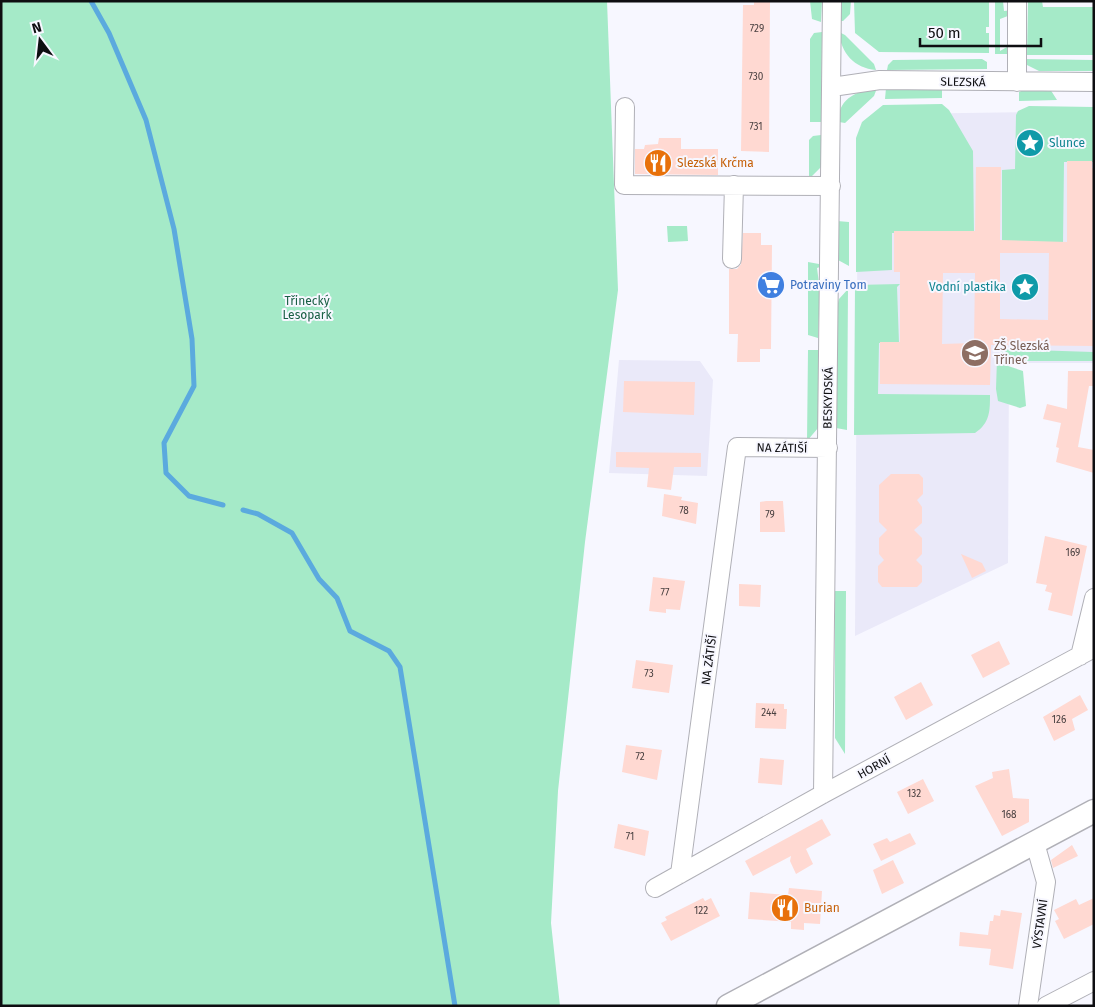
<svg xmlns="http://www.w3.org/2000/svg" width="1095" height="1007" viewBox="0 0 1095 1007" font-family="'Fira Sans',sans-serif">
	<rect width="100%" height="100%" fill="#f7f7ff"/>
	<path fill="#eae9f9" d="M1094 111V363H1009L1008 563 855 636 858 137 893 114Z
		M619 360 700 361 713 380 707 476 609 473Z"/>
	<path fill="#a5eac8" d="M1 1H607L618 290 585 542 558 791 551 923 560 1006H1Z
		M810 1H822L821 22 812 19Z
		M840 1H851L850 14 843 21H840Z
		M854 1H989V27H986V33H989V53L879 52 855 33Z
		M995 1H1003L1004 11 1013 10V14L1000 19V51L1012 44V54H995Z
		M1028 1H1042L1043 7H1094V55H1027Z
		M822 32 821 122H810V39L814 33Z
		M839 32 845 35 874 64 876 70C854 68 841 53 839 32Z
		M982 59 987 62V69L887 70 888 65 893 60Z
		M1023 59 1094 60V71H1039L1025 64Z
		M877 88 874 96 845 123 839 122C837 98 858 91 877 88Z
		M886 88H942V98L885 99Z
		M1026 89H1050L1057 100 1019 101V92Z
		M942 104 949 110 973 151 974 233H892V270L856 272V138L862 122 883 105Z
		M1029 106 1094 107V162H1064L1063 243 1002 241V170L1015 169 1016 115 1018 111Z
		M821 135V167L809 179V140L813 136Z
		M837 221 849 222V266L838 260Z
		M667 226H687L688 241 668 242Z
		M808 262 819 264 820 267 817 268 820 291 818 338 808 335Z
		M900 284 897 287 899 343H879L878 394 990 395C990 411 990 423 975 433L854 435 855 285Z
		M848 289 847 430 836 428 837 307 839 299Z
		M1001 349 1093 352 1094 349V361H1008V366L1023 371 1026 406 1020 408 998 401 996 389 997 359H1000Z
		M808 350H819L818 428 807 441Z
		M835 591H846L845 754 835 738Z"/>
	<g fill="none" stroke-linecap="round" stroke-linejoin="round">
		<path stroke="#5baade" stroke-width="5" d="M91 1 109 33 146 120 174 229 192 339 194 386 164 443 166 473 189 496 223 505
			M243 510 258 514 292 533 319 579 337 598 350 631 389 651 400 667 455 1006"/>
	</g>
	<path fill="#ffd9d2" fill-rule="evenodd" d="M754 1H770L769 152 741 151 743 5H754Z
		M659 138H681V149H718V175L635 174V149H644L645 145 658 144Z
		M1067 161H1092V168H1094L1091 320H1094V346L991 345 990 385 880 384V342H900V272H894V231H975L976 167H1001L1000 240 1067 242ZM1000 253H1049L1048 320 1000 319ZM943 273H975L974 343 942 344Z
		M743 233H761V245H772L771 349H760V362H737L738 334H729V269H737L741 264Z
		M1068 371H1094V386H1089L1078 447 1094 450V473L1056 462 1059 448 1056 447 1061 423 1043 419 1047 404 1067 409Z
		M624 381 695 382 694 415 623 412Z
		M616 452 701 453V467H674L671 490 647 487 649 468 616 467Z
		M891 474H919L923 478V494L917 500 922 507V523L914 530 922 538V554L916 560 922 566V582L917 587H882L878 582V566L884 560 879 554V538L887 530 879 522V485Z
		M664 494 682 497 681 500 698 503 696 524 662 516Z
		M766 501H783L785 532H760V502Z
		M1045 536 1087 546 1072 616 1048 610 1052 593 1045 591 1047 585 1036 583Z
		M961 554 982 563 986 571 972 578Z
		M653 577 685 581 680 610 666 609V613L649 611Z
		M739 584 761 585 760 607 739 606Z
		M999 641 1010 664 983 678 971 655Z
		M636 660 673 665 669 693 632 688Z
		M921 682 933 705 906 720 894 697Z
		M1080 695 1088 710 1072 719 1075 730 1054 741 1043 717Z
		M756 703 784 704V709H787L786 729 755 728Z
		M626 745 662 750 657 780 622 772Z
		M760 758 784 760 782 785 758 783Z
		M1009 769 1013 798 1029 799V822L1002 836 975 786 993 778 992 772Z
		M923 779 934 801 908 814 897 792Z
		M822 819 831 835 806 849 813 864 796 874 790 861 791 856 753 876 745 861Z
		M618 824 649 831 645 856 614 848Z
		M910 833 916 844 881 861 873 844 887 838 890 842Z
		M1072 845 1078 856 1053 868 1051 860Z
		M893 860 904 883 882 894 873 870Z
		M789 888 822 891 820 924 804 923V930L791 929V922L748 919 750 892 788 895Z
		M703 898 705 901 711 898 720 916 671 941 661 923 667 920 665 917Z
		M1094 898V924L1064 939 1055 921 1059 919 1054 910 1076 899 1079 905Z
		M1001 910 1022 913 1013 969 989 965 991 949 959 946 960 932 988 935 990 921H993L994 915 1000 916Z"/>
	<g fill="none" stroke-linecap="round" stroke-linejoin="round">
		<defs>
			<path id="minor" d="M1017 82V1
				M832 87 880 80 1094 82
				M625 107 624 185 831 186
				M732 259 734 185
				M1080 656 1094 598
				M823 794 832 1
				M680 874 737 447 828 448
				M655 888 823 794 1094 648
				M1028 1006 1046 882 1035 843
				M1046 1006 1094 981"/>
			<path id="major" d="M728 1006 1094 811"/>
		</defs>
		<use href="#minor" stroke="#b0b0b7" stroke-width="20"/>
		<use href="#major" stroke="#b0b0b7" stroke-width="25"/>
		<use href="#minor" stroke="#fff" stroke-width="18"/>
		<use href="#major" stroke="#fff" stroke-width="22"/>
	</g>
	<defs>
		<symbol id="sight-disc" viewBox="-11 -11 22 22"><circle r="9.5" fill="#0f9aa8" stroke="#f7f7ff"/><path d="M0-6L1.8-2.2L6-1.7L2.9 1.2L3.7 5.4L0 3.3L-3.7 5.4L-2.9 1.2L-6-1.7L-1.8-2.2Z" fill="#fff"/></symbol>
		<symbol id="restaurant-disc" viewBox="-11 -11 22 22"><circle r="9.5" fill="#e8710a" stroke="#f7f7ff"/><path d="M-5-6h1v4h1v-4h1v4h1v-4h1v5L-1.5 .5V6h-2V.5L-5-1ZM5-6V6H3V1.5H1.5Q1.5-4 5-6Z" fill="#fff"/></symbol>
		<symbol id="supermarket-disc" viewBox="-11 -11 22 22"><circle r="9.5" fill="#3f7fe0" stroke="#f7f7ff"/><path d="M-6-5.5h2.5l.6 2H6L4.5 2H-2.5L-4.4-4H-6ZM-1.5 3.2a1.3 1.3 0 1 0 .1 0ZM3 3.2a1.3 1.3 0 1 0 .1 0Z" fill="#fff"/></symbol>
		<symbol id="school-disc" viewBox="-11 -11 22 22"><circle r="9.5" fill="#8d6e63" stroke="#f7f7ff"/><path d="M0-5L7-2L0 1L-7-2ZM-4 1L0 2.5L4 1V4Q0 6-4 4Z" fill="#fff"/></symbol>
	</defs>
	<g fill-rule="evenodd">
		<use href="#sight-disc" x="1014" y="127" width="32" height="32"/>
		<use href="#restaurant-disc" x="642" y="147" width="32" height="32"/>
		<use href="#supermarket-disc" x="755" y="269" width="32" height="32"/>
		<use href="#sight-disc" x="1009" y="271" width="32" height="32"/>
		<use href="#school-disc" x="959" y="337" width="32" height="32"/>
		<use href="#restaurant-disc" x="769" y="892" width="32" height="32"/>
	</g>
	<g text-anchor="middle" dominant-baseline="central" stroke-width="4" stroke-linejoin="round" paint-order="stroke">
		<g font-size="10" fill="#4a4141">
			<text x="757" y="29">729</text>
			<text x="756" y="77">730</text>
			<text x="756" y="127">731</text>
			<text x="684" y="511">78</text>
			<text x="770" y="515">79</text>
			<text x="1073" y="553">169</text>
			<text x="665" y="593">77</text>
			<text x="649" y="674">73</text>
			<text x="769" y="713">244</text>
			<text x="1059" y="720">126</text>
			<text x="640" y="757">72</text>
			<text x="914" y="794">132</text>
			<text x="1009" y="815">168</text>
			<text x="630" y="837">71</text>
			<text x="701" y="911">122</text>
		</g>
		<g font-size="12" fill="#0e0e11" stroke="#f7f7ff">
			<text transform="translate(963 82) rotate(1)">SLEZSKÁ</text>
			<text transform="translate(828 398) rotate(-89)">BESKYDSKÁ</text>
			<text transform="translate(782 448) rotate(1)">NA ZÁTIŠÍ</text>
			<text transform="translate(709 660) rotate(-82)">NA ZÁTIŠÍ</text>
			<text transform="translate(874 767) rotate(-29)">HORNÍ</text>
			<text transform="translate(1040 924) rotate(-82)">VÝSTAVNÍ</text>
		</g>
		<g font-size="12" fill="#0d838f" stroke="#f7f7ff" text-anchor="start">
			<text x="1049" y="143">Slunce</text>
			<text x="1006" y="287" text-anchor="end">Vodní plastika</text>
		</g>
		<g font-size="12" fill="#c56008" stroke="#f7f7ff" text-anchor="start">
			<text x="677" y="163">Slezská Krčma</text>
			<text x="804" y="908">Burian</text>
		</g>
		<g font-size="12" fill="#366cbe" stroke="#f7f7ff" text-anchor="start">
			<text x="790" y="285">Potraviny Tom</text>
		</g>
		<g font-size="12" fill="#1a6045" stroke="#f7f7ff">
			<text x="307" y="301">Třinecký<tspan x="307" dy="14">Lesopark</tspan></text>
		</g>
		<g font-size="12" fill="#785e54" stroke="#f7f7ff" text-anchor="start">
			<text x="994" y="346">ZŠ Slezská<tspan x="994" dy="14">Třinec</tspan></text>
		</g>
	</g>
	<rect width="1095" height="1007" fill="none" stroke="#0e0e11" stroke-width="5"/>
	<g transform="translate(40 40) rotate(345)" stroke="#f7f7ff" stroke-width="4" paint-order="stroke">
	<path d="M0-4L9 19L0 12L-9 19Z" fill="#0e0e11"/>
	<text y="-8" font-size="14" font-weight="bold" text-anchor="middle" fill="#0e0e11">N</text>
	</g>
	<path d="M920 38v8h121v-8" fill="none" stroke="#0e0e11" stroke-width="2.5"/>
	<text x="928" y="38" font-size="15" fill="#0e0e11" stroke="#f7f7ff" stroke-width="4" paint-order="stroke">50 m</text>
</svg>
